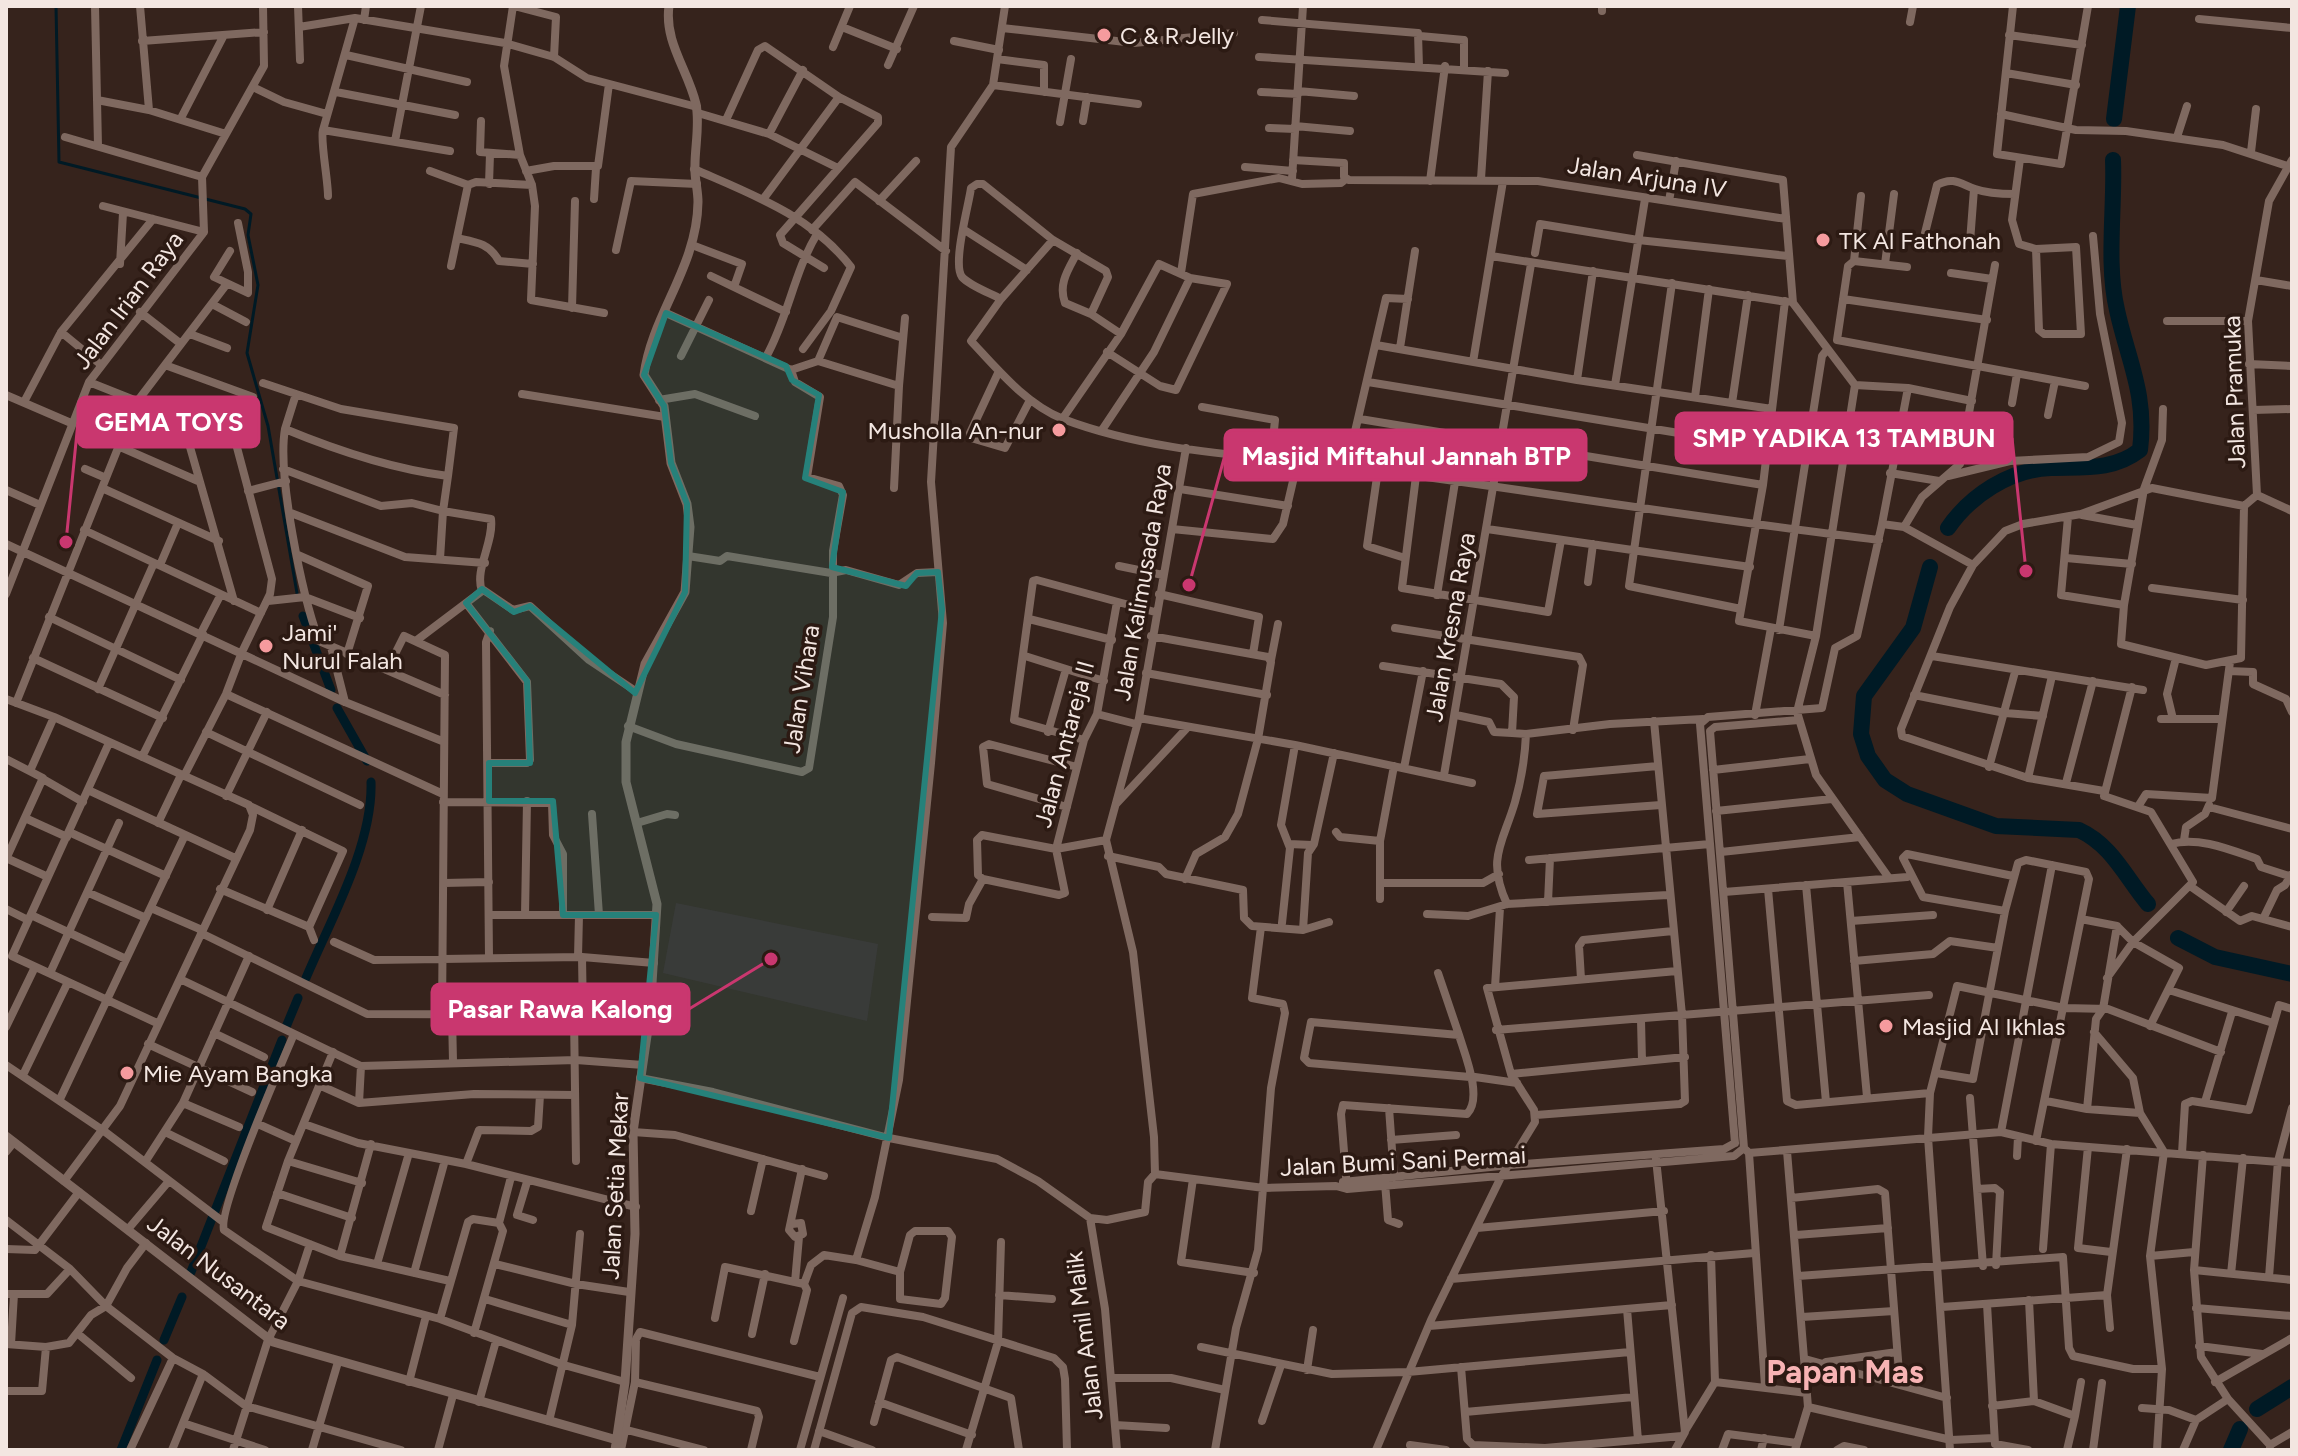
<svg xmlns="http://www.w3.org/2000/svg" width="2298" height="1456" viewBox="0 0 2298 1456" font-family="Figtree,sans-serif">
	<rect width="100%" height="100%" fill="#36231c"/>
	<path fill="#3e2a2a" d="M676 903 878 944 867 1021 663 973Z"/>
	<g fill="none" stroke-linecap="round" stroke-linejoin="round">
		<path stroke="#001a25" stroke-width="3" d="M56 6 59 162 245 209 251 214 248 235 258 285 247 353 268 426 297 593"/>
		<path stroke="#001a25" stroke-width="9" d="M303 616 331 690
			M337 708 367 761
			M306 978C330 921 373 845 371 782
			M286 1027 298 998
			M191 1272 282 1040
			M164 1340 182 1297
			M121 1450 157 1360"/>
		<path stroke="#001a25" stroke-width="16" d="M2114 119 2128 6
			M1948 528C1970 496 2010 469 2051 468 2083 467 2113 471 2140 450 2147 394 2128 361 2117 310 2106 263 2115 208 2113 160
			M1930 567 1913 628 1864 696 1861 734 1868 756 1885 780 1907 794 1996 826 2079 830C2112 845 2126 878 2148 904
			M2178 938 2215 957 2292 974
			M2257 1409 2292 1387
			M2231 1450 2240 1429"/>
		<path stroke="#7f6960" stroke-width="8" d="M95 6 98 146
			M140 6 149 110
			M298 6 300 60
			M513 6 504 66 520 155 532 185 535 206 531 300 604 313
			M514 6 556 17 554 57
			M2013 6 1997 154 2061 164 2088 6
			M1602 11V6
			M2199 19 2292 28
			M364 20 366 6
			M1262 20 1418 33 1419 67
			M1910 22 1913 6
			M299 27 355 18
			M842 27 897 49
			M1002 28 1134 43 1234 33
			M2009 35 2082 45
			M1420 36 1464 40V68
			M142 41 264 32
			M954 41 999 50
			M833 47 850 6
			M346 55 467 82
			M1259 57 1505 73
			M997 59 1044 65V92
			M888 65 914 6
			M2006 73 2076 85
			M993 85 1138 104
			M253 87 284 102 327 114
			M1298 91 1354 96
			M336 92 455 115
			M1261 92 1298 94
			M97 100 149 110 226 134
			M698 113 769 134 836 167
			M2001 114 2076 130 2126 131 2223 145 2287 166
			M181 118 223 37
			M726 120 758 50 765 46 839 97 878 117V123L780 235 783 243 824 268
			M481 121 480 152 520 155
			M1083 121 1087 97
			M1060 122 1071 59
			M1295 126 1350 131
			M1269 128 1295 129
			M323 130C320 139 328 180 328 196
			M769 134 803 70
			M65 137 202 177
			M2177 137 2187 106
			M395 141 421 6
			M450 151 323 130 355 18 505 43 554 57 587 78 697 107
			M2251 152 2256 109
			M1637 155 1783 180 1793 303 1855 385 1908 388 1972 401
			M2020 159 2012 220 2019 244 2036 249 2039 330 2044 334H2081L2076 247 2036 249
			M1293 160 1344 163V177L1349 180 1538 181 1786 219
			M2292 160 2269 201 2248 321 2257 495 2292 511
			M1245 167 1293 171
			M694 169C751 194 812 216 851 267L831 311 803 349
			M430 171 468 185
			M526 171 554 166H598L609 84
			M1292 179 1303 6
			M1481 179 1488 71
			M1430 181 1445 66
			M489 184 490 154
			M1861 196 1854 261 1848 266 1837 340 2085 386
			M764 198 839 97
			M594 199 596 168
			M879 201 916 161
			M1669 201 1676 161
			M103 206 204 232
			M963 229 1027 270
			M812 230 855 182 946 251
			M1925 233 1937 185C1953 176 1961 184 1975 189 1986 193 2003 194 2015 194
			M457 238C476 242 489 243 499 261L533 264
			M1053 240 1001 299 971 341C998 370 1026 404 1063 419 1160 456 1273 456 1374 470 1543 492 1710 520 1879 540
			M1970 242 1974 189
			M692 245 742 264 734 287
			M616 250 631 181 697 184
			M230 251 214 277 248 293V272L238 223
			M1077 253C1068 270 1058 284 1065 303L1091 314
			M1535 253 1540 224 1638 240 1788 256
			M1491 256 1787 302
			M1854 261 1907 267
			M120 264 123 213
			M1885 264 1894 194
			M451 266 468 185 476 182 532 185
			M1181 273 1193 194 1279 178 1302 184 1341 183 1346 179
			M1951 273 1992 279
			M711 276 786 312
			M2256 280 2292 286
			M1672 283 1629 586 1741 609
			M1001 299C990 293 970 286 962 277 952 264 969 204 971 188L977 184H983L1053 240 1106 271 1108 277 1091 314 1121 334
			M1843 299 1987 320
			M1785 301 1763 485 1739 621 1816 636
			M212 304 246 322
			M572 308 575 201
			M140 312 181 344
			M666 313 791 370 818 361 899 386 905 318
			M2167 321H2248
			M61 332 100 364
			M190 334 227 348
			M1376 345 1577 380 1772 409
			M1400 348 1415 251
			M681 356 709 300
			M766 357C788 318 794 272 817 234
			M818 361 837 317 903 338
			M1473 362 1503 181
			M2249 364 2292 366
			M165 365 253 397
			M999 371 970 433 971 438 1005 448 1030 400
			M1577 380 1593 271
			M89 382 235 440 272 579 270 594 242 652 226 694 184 776
			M1368 382 1807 454
			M263 383 341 409 454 428 448 476
			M1615 385 1645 199
			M1855 385 1816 636 1797 712 1816 775 1889 878
			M522 394 665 417
			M6 395 71 423
			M1695 397 1709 289
			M659 400 695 394 755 416
			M24 402 61 332 153 219
			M1732 403 1748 295
			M2012 403 2017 374
			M1202 407 1275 420 1271 460
			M2253 410 2292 409
			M2048 415 2055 381
			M1063 418 1121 334 1159 264 1190 278 1227 284 1176 390 1160 386 1107 352
			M182 419 234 601
			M1360 419 1763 485
			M285 429 296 394
			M1900 429 1966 437
			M1102 430 1154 352 1190 278
			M118 446 198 481
			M1347 466 1386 298 1408 299
			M85 469 106 478
			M283 469 381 506 412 503 443 511 440 559
			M1378 470 1367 546 1405 558
			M1890 473 1939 481
			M1416 476 1402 588 1548 612 1561 540
			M1948 476 2010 461 2088 457 2119 442 2122 423 2100 314 2093 236
			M102 488 219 541
			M894 488 899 386
			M1180 489 1288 506
			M6 490 40 505
			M248 491 286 481
			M291 513 405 557 485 563
			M2082 515 2137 525
			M2068 517 2061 595 2124 605 2144 489 2162 440 2163 409
			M1882 524 1908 388
			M1904 527 1922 497 1960 464 1995 265
			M1172 529 1273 539 1283 524 1297 464
			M1487 529 1750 567
			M84 530 261 613
			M6 544 345 702 442 741
			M298 555 368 586 347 654
			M688 556 720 561 727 556 831 573 846 570 899 585 917 573 938 572
			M2066 558 2132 564
			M160 565 178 523
			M1119 566 1163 575
			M1588 582 1593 544
			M2152 588 2243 600
			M482 589 513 610 530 606 589 660 637 692
			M6 594 89 382 204 232 202 177 264 66 263 6
			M1159 594 1259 617 1253 654
			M1437 595 1455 482
			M305 597 360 618
			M268 601 305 597
			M466 603 527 682 530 760 527 763H489
			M2124 605 2121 644 2206 665 2241 658 2244 506
			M49 617 181 680
			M1029 619 1112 640
			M1395 628 1579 657 1583 665 1573 730
			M1779 630 1822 356 1826 351
			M201 633 220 596
			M1151 636 1268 657 1271 662 1258 739 1238 814 1225 837 1196 854 1185 879
			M417 640 482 591C474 570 494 542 491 519L443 511 448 476C392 469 338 451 285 429 277 475 302 595 319 641L445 695
			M331 647 345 702
			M1025 656 1104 681
			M1932 656 2143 690
			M33 658 163 718
			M1271 660 1278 624
			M1383 666 1501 684 1514 697 1512 733 1526 734
			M387 670 404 636 445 655 442 1014
			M2229 671 2253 672V684L2286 699 2292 712
			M1146 673 1267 695
			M98 689 154 563
			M226 694 443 794
			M1914 695 2005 713 2043 716
			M6 699 54 717 249 805 253 815 250 830 120 1106 64 1181
			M16 703 136 403 226 285
			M1097 714 1136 724
			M1456 715 1489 722 1494 732 1512 733
			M1755 715 1771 628
			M1139 718 1295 745 1472 783
			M2161 719H2220
			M2173 719 2167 694 2176 658
			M628 726 676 744 802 772 809 768 833 617V551L843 495 839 486 807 477 820 397 795 382 791 370
			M206 732 360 805
			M1048 732 1066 669
			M1084 740 1014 720 1033 581 1037 580 1155 612
			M109 743 12 956 157 1023
			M142 757 203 634
			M6 759 43 778 6 859
			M1658 766 1544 776 1537 814 1661 805
			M1989 767 2015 672
			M1404 768 1423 671
			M1713 770 1810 759
			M30 771 54 717
			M1444 775 1531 264
			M2028 778 2052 676
			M43 779 83 802
			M2066 783 2093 681
			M88 790 235 858
			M2104 791 2028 778 1902 736 1901 729 1950 607 1973 565 2005 531 2023 524 2081 514 2152 488 2244 506 2257 495
			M226 796 267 712
			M443 802 552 803 553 835 563 854V915
			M1116 804 1186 729
			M2139 805 2146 794 2212 798 2230 662
			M250 806 343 851 309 927
			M1067 807 987 784 983 747 989 744 1077 767
			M2209 807 2292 829
			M1716 811 1832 799
			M592 814 599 915
			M25 818 67 837
			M158 823 181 775
			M637 823 667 814 675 815
			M69 832 166 876
			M1336 832 1340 837 1380 841
			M1106 840 1056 849 982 835 977 840 978 875 983 879 1059 895 1065 893 1056 849 1084 740 1097 714 1117 602
			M2184 840 2186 827 2205 814 2209 805
			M1289 844 1312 845
			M2171 844C2198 836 2231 850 2257 859L2261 867 2289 876
			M1721 852 1860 837
			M1108 856 1159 867 1166 874 1243 890 1244 918 1252 926 1303 930 1329 922
			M6 858 48 877
			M1529 860 1710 844
			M1847 882 1867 1097
			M444 883 489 882
			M1380 883H1483L1499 874
			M1806 885 1826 1102
			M2190 886 2240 921 2252 916 2292 927
			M220 889 309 927 314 940
			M1768 889 1787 1101 1796 1105 1930 1093 1928 1137 1950 1450
			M1724 892 1907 877
			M89 893 146 918
			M1380 899V841L1394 766
			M1548 902 1550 858
			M1507 904C1486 858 1503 843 1515 802 1521 781 1525 757 1526 734L1610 724 1703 719
			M151 908 202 930
			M6 909 28 920
			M267 910 302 830
			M2005 911 1923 897 1903 858 1907 854 2013 876
			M2226 912 2244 886
			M1427 914 1468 916 1507 904 1668 895
			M31 915 126 959
			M490 915H656
			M525 915 527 801
			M932 917 966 918 969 904 983 879
			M2081 919 2117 926 2133 942 2179 968 2150 1026
			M2263 919 2277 890 2285 885 2291 875
			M1851 921 1933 915
			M1282 923 1290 848 1281 825 1295 745
			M1303 930 1308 853 1314 844 1334 753
			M201 933 367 1014 650 1015
			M334 942 374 960 582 957 654 963
			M578 957 579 915
			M582 957 583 1017
			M489 958 486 642 490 631
			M1854 961 1933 954 1950 941 1998 948
			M50 973 119 823
			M1438 973 1459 1035
			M2107 978 2133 942 2193 882 2151 812 2104 796 2132 687
			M180 979 361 1066 576 1060 643 1065
			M1581 979 1579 946 1583 940 1673 931
			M1495 987 1500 908
			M2169 990 2273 1023
			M452 1015 453 1061
			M574 1016 576 1161
			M1641 1020 1642 1061
			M6 1027 35 967
			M1496 1030 1929 995
			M2094 1032 2133 1078 2140 1113 2164 1152 2150 1256 2162 1369 2157 1450
			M214 1033 264 1057
			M294 1034C282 1062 217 1212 224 1230L298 1281 440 1319 564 1365 625 1382
			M148 1044 252 1092
			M333 1052 288 1161 266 1227 340 1256 450 1281
			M6 1065 104 1131 222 1221
			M1936 1073 1973 1079 2005 911 2018 863 2026 860 2086 872 2089 879 2036 1141
			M1511 1074 1685 1057
			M23 1075 68 982
			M640 1078 713 1092 889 1138 997 1159 1038 1181 1090 1218 1107 1220 1145 1212 1148 1182 1155 1174 1264 1188 1336 1186 1347 1189 1734 1156 1744 1148
			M319 1085 359 1103 474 1094 575 1095
			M1930 1093 1957 986 2064 1008 2108 1009 2221 1052
			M1970 1098 1983 1266
			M60 1099 185 835
			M2046 1101 2087 1109 2140 1113
			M2205 1102 2232 1012
			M183 1103 239 1127
			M359 1103 361 1066
			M1389 1108 1394 1177
			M2087 1109 2096 1019 2103 1009 2117 926
			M1536 1115 1680 1104 1685 1101 1682 1015 1654 721
			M258 1124 296 1141
			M304 1124 358 1143 466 1164 636 1207
			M633 1132 675 1135 824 1176
			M2001 1132 2052 865
			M167 1133 224 1161
			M1391 1140 1456 1135
			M1735 1143 1700 724 1708 717 1822 708 1835 648 1857 636 1882 524 1904 527 1973 565
			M2088 1147 2078 1248 2111 1252
			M1744 1148 1710 731 1715 727 1799 720
			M1746 1150 1749 1153 1765 1386
			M1787 1151 1808 1407 1951 1440 1994 1438
			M6 1152 14 1142
			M1749 1153 2001 1132 2051 1144 2292 1163
			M2182 1153 2185 1104 2192 1101 2249 1110 2279 1005 2292 1009
			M2203 1155 2194 1270 2201 1357 2228 1399 2270 1445V1450
			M2017 1156 2018 1137
			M1656 1159 1685 1432 1675 1450
			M288 1161 362 1183
			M145 1162 183 1103 249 956
			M466 1164 479 1130 531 1131 538 1127 540 1095
			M1155 1174 1154 1137 1133 952 1106 840 1139 718 1186 448
			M1193 1179 1181 1262 1254 1273
			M527 1182 517 1215 533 1220
			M1343 1182 1510 1165 1724 1149 1735 1143
			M1385 1183 1388 1220 1399 1224
			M1347 1189 1341 1114 1343 1105 1467 1114C1483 1098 1465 1055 1459 1035L1311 1022 1304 1058 1309 1063 1470 1077H1475L1517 1083
			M1977 1189 1995 1188 2000 1192 1996 1265
			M277 1193 352 1218
			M1791 1198 1878 1189 1885 1193 1900 1385
			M751 1211 763 1159
			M1090 1218 1105 1309 1117 1450
			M6 1220 70 1269 106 1306 173 1358 203 1374 246 1406 401 1450
			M792 1224 801 1223 803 1234 795 1237 789 1230 802 1169
			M129 1228 169 1181
			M1477 1228 1664 1211
			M915 1231H948L952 1237 945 1298 941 1304 900 1299V1272L910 1235Z
			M1796 1235 1888 1228
			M6 1249 35 1250 79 1192
			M2043 1249 2051 1144
			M1711 1255 1715 1382
			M340 1256 371 1144
			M2150 1256 2194 1252
			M856 1260 900 1272
			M377 1264 409 1153
			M495 1264 576 1284 629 1292
			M2194 1270 2292 1280
			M414 1273 445 1160
			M2231 1274 2243 1158
			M1798 1276 2063 1257 2069 1348 2073 1356 2133 1369H2162
			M2269 1277 2278 1161 2292 1108
			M1451 1279 1754 1253
			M795 1282 799 1237
			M804 1284 811 1265 824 1255 856 1260 875 1197 899 1080 931 763 943 623 931 482 951 147 993 85 1005 6
			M6 1294H47L70 1269
			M999 1295 1052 1299
			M2107 1295 2110 1328
			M485 1299 572 1325
			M2029 1300 2034 1401 2075 1416 2067 1450
			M1987 1304 1995 1444 2028 1450
			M1942 1307 2107 1295 2127 1149
			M2196 1308 2292 1316
			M1627 1309 1638 1440
			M1802 1317 1894 1311
			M715 1318 725 1267 804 1284 807 1290 794 1341
			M440 1319 468 1222 473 1219 499 1223
			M1429 1326 1672 1305
			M77 1333 131 1378
			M474 1333 503 1231 499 1223 511 1177
			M752 1334 765 1274
			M6 1344 46 1347 69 1343 91 1315 106 1306 127 1268 146 1243
			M11 1344 14 1294
			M2199 1346 2262 1354
			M1201 1347 1332 1374 1408 1372 1630 1352
			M1805 1359 1947 1398
			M1826 1362 1897 1352
			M1461 1367 1467 1439 1473 1445 1545 1448 1682 1436
			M1307 1370 1313 1330
			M1112 1378H1171L1225 1390
			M409 1382 426 1316
			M635 1382 757 1411 759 1417 751 1450
			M2215 1382 2292 1338
			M6 1391H42L46 1347
			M479 1402 496 1341
			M879 1402 972 1435
			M1992 1406 2034 1401
			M2142 1408 2169 1410 2196 1420
			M1465 1412 1634 1397
			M2075 1416 2081 1382
			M549 1421 572 1325 580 1234
			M1262 1421 1281 1365
			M874 1422 891 1360 897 1357 1011 1398 1019 1450
			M183 1423 265 1450
			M1115 1425 1166 1428
			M627 1430 704 1450
			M819 1431 872 1450
			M1685 1431 1715 1382 1807 1393
			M1410 1445 1446 1450
			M2270 1445 2292 1432
			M130 1450 173 1358
			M172 1450 203 1374
			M233 1450 268 1340 298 1281 310 1244
			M312 1450 338 1362
			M438 1450 453 1395
			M621 1450 635 1382 636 1339 640 1332 820 1377
			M800 1450 843 1298
			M814 1450 852 1313 861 1307 923 1317 1054 1358 1063 1367 1065 1379 1067 1450
			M966 1450 998 1342 1001 1242
			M1215 1450 1236 1328 1258 1250 1271 1088 1285 1013 1283 1004 1252 998 1261 927
			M1376 1450 1431 1320 1501 1177 1535 1122 1534 1110 1511 1074 1487 988 1677 971
			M1722 1450 1728 1434 1797 1443
			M1761 1450 1764 1438
			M1795 1450 1808 1407
			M1837 1450 1844 1446 1864 1450
			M2093 1450 2102 1383
			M2183 1450 2196 1420 2228 1399"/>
		<path stroke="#7f6960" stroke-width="9" d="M6 1136 273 1342 617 1440
			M615 1450 625 1382 635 1234 633 1132 650 1015 657 904 626 782V742L645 664 685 592 690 527 687 504 671 463 664 406 644 375C652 314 697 268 698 202 698 189 694 177 695 165 695 146 700 124 696 104 688 70 664 42 669 6"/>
	</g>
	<path fill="#26817a" fill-opacity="0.2" stroke="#26817a" stroke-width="6" stroke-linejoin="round" d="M666 313 786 366 792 380 819 395 805 478 843 492 832 567 906 586 917 573 938 572 942 609 889 1138 640 1078 656 915H563L553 801H489V763H530L527 681 466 603 482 589 514 612 530 606 635 693 685 592 687 504 671 463 664 406 644 375Z"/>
	<g fill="#f59b9e" stroke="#2c1a13" stroke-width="3">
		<circle cx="1104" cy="35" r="8"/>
		<circle cx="1823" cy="240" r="8"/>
		<circle cx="1059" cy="430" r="8"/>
		<circle cx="266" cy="646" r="8"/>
		<circle cx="1886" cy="1026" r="8"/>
		<circle cx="127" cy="1073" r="8"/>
	</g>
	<g text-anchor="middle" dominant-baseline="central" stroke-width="7" stroke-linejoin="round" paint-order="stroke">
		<g font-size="24" fill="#f3e6e1" stroke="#2c1a13" text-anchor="start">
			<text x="1120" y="35">C &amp; R Jelly</text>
			<text x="1839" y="240">TK Al Fathonah</text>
			<text x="1043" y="430" text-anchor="end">Musholla An-nur</text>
			<text x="282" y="632">Jami'<tspan x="282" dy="28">Nurul Falah</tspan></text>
			<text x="1902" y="1026">Masjid Al Ikhlas</text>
			<text x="143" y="1073">Mie Ayam Bangka</text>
		</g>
		<g font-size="24" fill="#f3e6e1" stroke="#2c1a13">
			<text transform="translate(1647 177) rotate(9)">Jalan Arjuna IV</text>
			<text transform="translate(128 300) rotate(-53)">Jalan Irian Raya</text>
			<text transform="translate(2234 392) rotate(-92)">Jalan Pramuka</text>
			<text transform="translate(1142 582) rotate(-80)">Jalan Kalimusada Raya</text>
			<text transform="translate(1450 627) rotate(-80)">Jalan Kresna Raya</text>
			<text transform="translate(801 689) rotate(-81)">Jalan Vihara</text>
			<text transform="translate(1064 744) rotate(-75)">Jalan Antareja II</text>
			<text transform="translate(1403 1161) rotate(-3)">Jalan Bumi Sani Permai</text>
			<text transform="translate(615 1186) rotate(-87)">Jalan Setia Mekar</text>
			<text transform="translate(219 1272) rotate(37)">Jalan Nusantara</text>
			<text transform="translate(1084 1336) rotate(-97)">Jalan Amil Malik</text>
		</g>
		<g font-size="32" font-weight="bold" fill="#f7b3b4" stroke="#2c1a13">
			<text x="1845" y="1372">Papan Mas</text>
		</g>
	</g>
	<path fill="none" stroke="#c9376f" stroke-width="3" d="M66 542L78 422M2026 571L2012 438M1189 585L1225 455M771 959L689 1009"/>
	<g fill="#c9376f" stroke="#2c1a13" stroke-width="3">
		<circle cx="66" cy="542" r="8"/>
		<circle cx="2026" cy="571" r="8"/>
		<circle cx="1189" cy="585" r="8"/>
		<circle cx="771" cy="959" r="8"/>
	</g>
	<g fill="#c9376f" stroke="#c9376f" stroke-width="3">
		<rect x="78" y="397" width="181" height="50" rx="8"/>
		<rect x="1676" y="413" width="336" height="50" rx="8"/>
		<rect x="1225" y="430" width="361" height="50" rx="8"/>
		<rect x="432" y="984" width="257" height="50" rx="8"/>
	</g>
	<g font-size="26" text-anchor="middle" font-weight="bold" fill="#fff">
		<text x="169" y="431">GEMA TOYS</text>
		<text x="1844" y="447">SMP YADIKA 13 TAMBUN</text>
		<text x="1406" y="465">Masjid Miftahul Jannah BTP</text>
		<text x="560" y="1018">Pasar Rawa Kalong</text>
	</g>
	<rect width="2298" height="1456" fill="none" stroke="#f3e6e1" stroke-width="16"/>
</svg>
